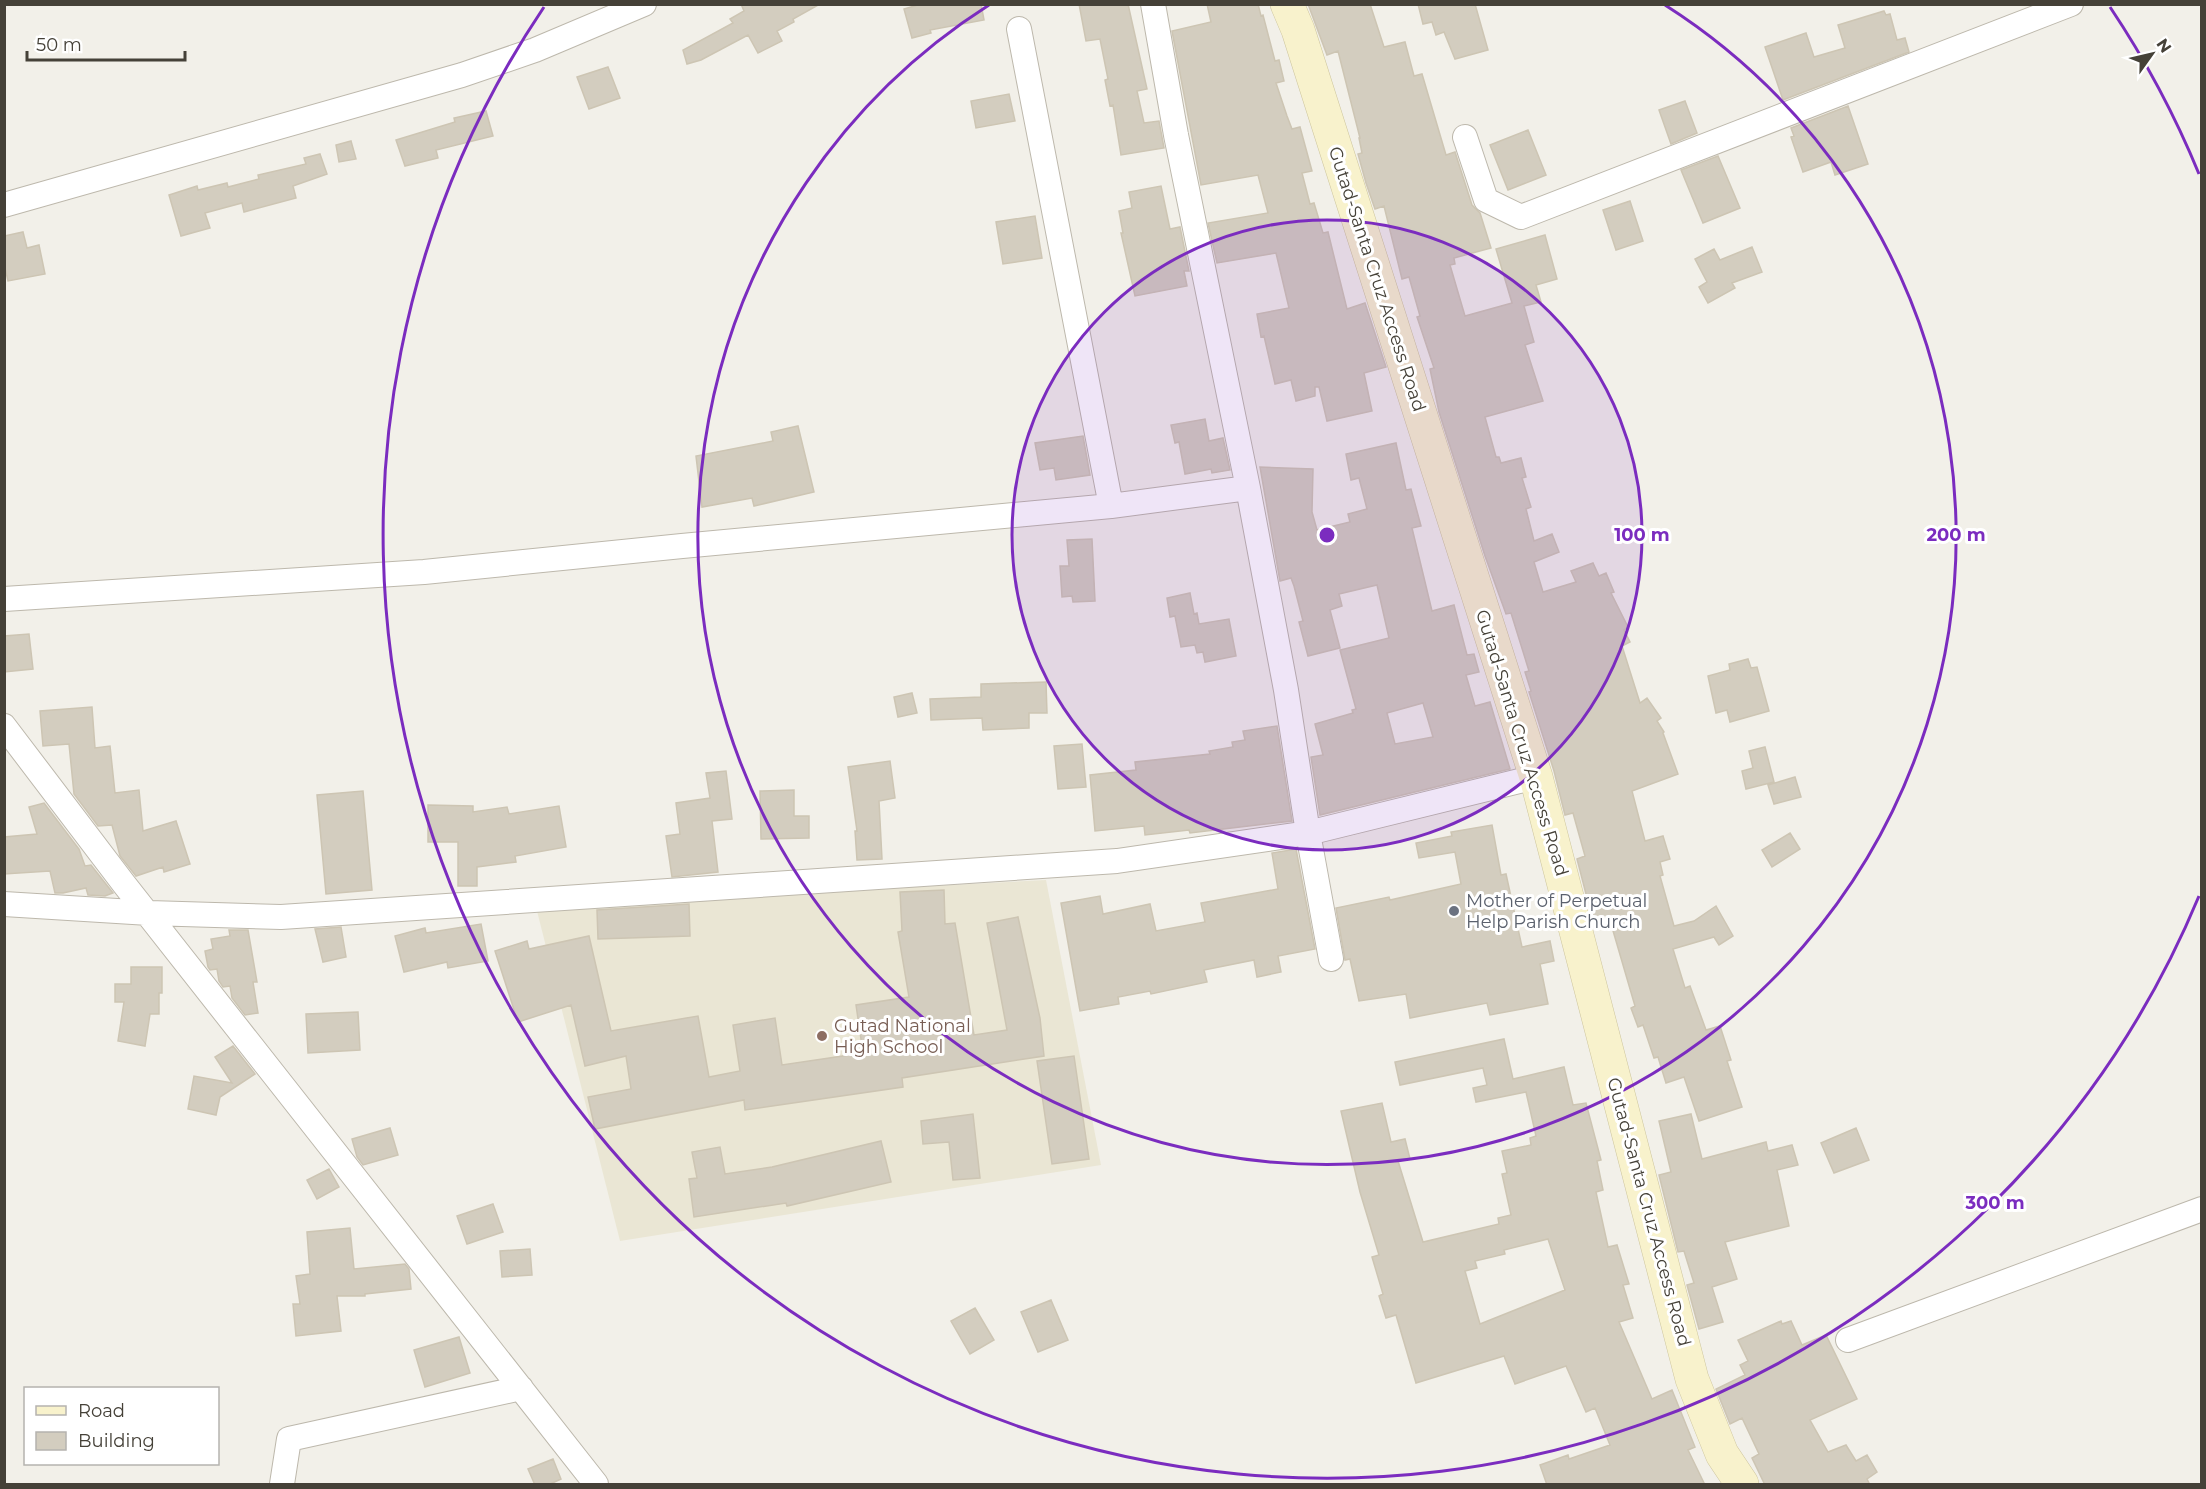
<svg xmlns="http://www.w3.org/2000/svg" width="2206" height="1489" viewBox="0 0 2206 1489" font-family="Montserrat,sans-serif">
	<rect width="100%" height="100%" fill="#f2f0e9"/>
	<path fill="#eae6d4" d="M1046 880 1101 1165 620 1241 536 907Z"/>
	<path fill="#d3cdbf" stroke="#cdc5b3" stroke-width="1.5" fill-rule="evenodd" d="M741 4H820L793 19 794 22 777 31 782 41 758 53 748 35 701 60 687 64 683 50 733 23 730 19 744 11Z
		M921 4H981L984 20 930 30 931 33 912 38 904 9Z
		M1079 4H1128L1147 89 1137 91 1144 123 1159 121 1164 148 1121 155 1113 105 1110 106 1105 80 1108 79 1100 39 1086 41Z
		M1207 4H1258L1261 16 1263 15 1275 61 1279 60 1284 81 1276 83 1287 116 1292 129 1300 127 1312 171 1302 173 1310 204 1314 203 1323 233 1328 232 1347 309 1365 303 1386 367 1364 373 1372 411 1327 421 1319 387H1315V396L1296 401 1291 380 1275 384 1264 336 1261 337 1257 314 1289 308 1276 253 1217 263 1208 223 1268 213 1258 175 1201 185 1172 31 1211 22Z
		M1308 4H1370L1384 47 1405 42 1414 76 1422 74 1446 155 1455 152 1472 205 1480 213 1491 248 1454 258 1455 264 1450 265 1465 316 1512 303 1496 249 1545 235 1557 279 1536 285 1541 302 1524 306 1534 342 1525 345 1543 401 1485 417 1496 457H1499L1501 463 1521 458 1526 477 1522 478 1531 507 1526 509 1534 541 1552 534 1559 552 1534 562 1543 592 1576 582 1571 571 1593 563 1599 576 1606 573 1614 592 1611 593 1628 627 1624 630 1630 642 1622 646 1640 703 1647 698 1661 718 1657 721 1664 732 1663 733 1678 774 1632 791 1645 841 1663 836 1670 859 1660 862 1663 875 1660 876 1674 926 1694 921 1716 906 1733 936 1719 945 1714 937 1673 949 1685 988 1690 986 1706 1030 1720 1026 1731 1060 1727 1061 1742 1107 1699 1121 1684 1077 1666 1083 1658 1057 1654 1058 1643 1025 1638 1027 1631 1008 1635 1006 1609 917 1593 921 1577 859 1585 856 1573 813 1565 815 1554 771 1529 692 1531 691 1525 672 1529 671 1511 613 1506 614 1485 556 1439 412 1430 369 1434 368 1417 317 1420 316 1409 277 1402 279 1384 206 1375 209 1366 183 1358 154 1362 153 1359 138H1360L1338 51 1327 55Z
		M1418 4H1475L1488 50 1455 59 1444 32 1436 35 1432 22 1423 24Z
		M1884 11 1886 15 1890 14 1897 40 1905 38 1909 52 1783 100 1765 47 1806 33 1814 57 1845 48 1838 25Z
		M608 67 620 98 589 109 577 77Z
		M1009 94 1015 121 976 128 971 101Z
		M1685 101 1697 133 1671 144 1659 110Z
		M1848 106 1868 164 1835 175 1831 162 1803 172 1791 137 1794 136 1791 128Z
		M486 111 493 136 436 150 438 158 405 166 396 140 455 122 454 118Z
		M1528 130 1546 175 1508 190 1490 145Z
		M351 141 356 159 339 162 336 145Z
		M320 154 327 174 293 186 296 198 244 212 242 203 205 213 210 228 181 236 169 195 197 186 198 190 227 183 228 187 259 179 258 175 306 164 304 158Z
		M1718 156 1740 208 1703 223 1681 170Z
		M1161 186 1170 229 1180 227 1189 271H1184L1187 286 1135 296 1121 233H1123L1119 211 1132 208 1129 192Z
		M1630 201 1643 241 1616 250 1603 210Z
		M1035 216 1042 258 1003 264 996 222Z
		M23 232 27 248 39 245 45 274 8 281 4 264V236Z
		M1752 247 1762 272 1732 283 1735 288 1708 303 1699 287 1707 282 1695 259 1714 249 1720 260Z
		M1205 419 1209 441 1223 438 1230 470 1212 473 1211 469 1185 474 1179 442 1175 443 1171 425Z
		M798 426 814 492 754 506 752 498 702 507 696 456 773 441 771 432Z
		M1083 436 1090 475 1056 480 1054 468 1040 470 1035 443Z
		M1396 443 1406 490 1411 489 1421 526 1412 528 1432 611 1454 605 1467 655 1474 654 1479 672 1466 675 1475 706 1490 702 1510 769 1320 815 1311 757 1323 755 1315 724 1353 713 1352 710 1356 709 1340 650 1389 638 1377 585 1339 594 1342 606 1330 610 1340 648 1308 656 1299 622 1303 621 1294 586 1291 578 1280 581 1260 467 1313 469 1312 512 1317 530 1350 522 1348 514 1367 509 1359 478 1351 480 1346 454ZM1423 703 1433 737 1395 744 1387 713Z
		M1092 539 1095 601 1073 602 1072 596 1062 597 1060 566H1069L1067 540Z
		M1190 593 1194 614 1197 613 1199 624 1229 619 1236 656 1205 662 1203 652 1197 653 1195 645 1181 647 1175 616 1170 617 1167 598Z
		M29 634 33 669 4 672V636Z
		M1748 659 1751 668 1757 667 1769 711 1730 722 1727 710 1716 713 1708 676 1730 670 1729 664Z
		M1046 682 1047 713H1029V728L983 730 982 718 931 720 930 699 981 697V684Z
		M912 693 917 713 898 717 894 697Z
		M92 707 95 748 110 746 115 793 139 790 143 831 176 821 190 864 164 872 163 867 136 876 120 856 112 825 98 826 74 794 69 744 43 746 40 711Z
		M1277 726 1292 821 1190 833 1189 830 1145 835 1144 826 1095 831 1090 775 1136 770 1135 762 1210 754 1209 751 1233 747 1232 742 1245 740 1243 731Z
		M1082 744 1086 787 1058 789 1054 746Z
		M1765 747 1774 782 1746 789 1742 771 1753 768 1749 751Z
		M890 761 895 798 879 801 882 859 857 860 855 831H857L848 767Z
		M726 771 732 819 712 821 718 872 672 877 666 836 680 834 676 803 710 798 706 773Z
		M1795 777 1801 797 1774 804 1768 785Z
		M794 790V816H809V838L761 839 760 791Z
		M363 791 372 890 326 894 317 795Z
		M44 803 79 849 85 866 91 865 113 893 105 896 88 895 86 888 63 893H55L50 871 4 874V837L37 834 29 807Z
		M428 805 473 806V812L507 807 509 814 559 806 566 847 515 856 516 862 477 867V886H458V842H428Z
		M1492 825 1501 875 1506 874 1522 947 1550 941 1554 961 1540 964 1548 1004 1490 1015 1487 1003 1410 1018 1406 994 1359 1001 1350 959 1345 960 1336 908 1389 897 1390 900 1461 884 1455 852 1419 858 1416 843 1452 836 1451 832Z
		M1790 833 1800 849 1772 867 1762 850Z
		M1296 849 1315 949 1278 956 1281 972 1257 977 1254 960 1204 970 1207 982 1151 994 1150 991 1118 997 1119 1004 1080 1011 1061 903 1100 896 1103 914 1150 904 1156 931 1205 922 1201 903 1278 889 1272 853Z
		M944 890 945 924 955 923 974 1035 1007 1030 987 923 1018 917 1040 1018 1044 1056 902 1078 903 1087 745 1110 744 1100 595 1129 588 1097 631 1089 626 1056 585 1066 571 1005 518 1022 495 951 527 941 529 949 589 936 611 1031 698 1016 709 1077 740 1071 733 1025 775 1018 782 1065 863 1053 856 1005 909 997 898 932 902 931 900 892Z
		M689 904 690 936 598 939 597 910Z
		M481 924 488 961 448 968 447 962 404 972 395 936 425 928 426 933Z
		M341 927 346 957 323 962 315 929Z
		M229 930H248L257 982H253L258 1013 245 1015 232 998 230 986 223 987 219 981 217 969 210 970 208 967 205 951 213 949 211 939 230 936Z
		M131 967H162V993H159V1014H150L145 1046 118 1041 124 1002H115V984H131Z
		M358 1012 360 1050 308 1053 306 1014Z
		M1504 1039 1513 1079 1564 1067 1573 1105 1586 1103 1601 1160 1597 1161 1603 1190 1596 1192 1608 1247 1617 1245 1629 1284 1623 1285 1633 1318 1619 1322 1652 1399 1672 1390 1695 1447 1688 1450 1705 1485H1547L1540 1465 1568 1455 1569 1459 1610 1445 1595 1408 1586 1412 1566 1366 1515 1384 1504 1356 1416 1383 1396 1315 1386 1318 1379 1296 1383 1294 1372 1257 1379 1255 1360 1192 1341 1111 1382 1103 1391 1142 1405 1139 1410 1159 1398 1161 1423 1242 1499 1224 1498 1218 1511 1215 1502 1174 1507 1173 1502 1151 1531 1145 1530 1138 1536 1136 1526 1092 1476 1102 1473 1088 1487 1085 1483 1068 1400 1085 1395 1062ZM1548 1239 1565 1290 1480 1324 1465 1271 1477 1268 1475 1261 1505 1254 1504 1250Z
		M233 1046 255 1074 220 1097 216 1115 188 1109 194 1076 232 1083 215 1057Z
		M1074 1056 1089 1159 1052 1164 1037 1061Z
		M973 1114 980 1178 953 1180 949 1142 923 1144 921 1121Z
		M1691 1114 1702 1159 1766 1142 1768 1151 1792 1145 1798 1165 1777 1170 1789 1226 1725 1242 1737 1279 1712 1287 1723 1322 1699 1329 1687 1285 1694 1283 1684 1251 1678 1252 1659 1175 1671 1172 1659 1121Z
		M390 1128 398 1155 363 1165 357 1157 352 1139Z
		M1856 1128 1869 1160 1834 1173 1821 1143Z
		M881 1141 891 1182 787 1206 786 1203 694 1217 689 1179 697 1178 692 1152 720 1147 725 1174 772 1167Z
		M329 1169 339 1187 317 1199 307 1180Z
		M493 1204 503 1232 467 1244 457 1216Z
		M350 1228 354 1269 405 1264 409 1269 411 1289 365 1294V1296H337L341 1331 296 1336 293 1304H300L296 1276 310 1274 307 1232Z
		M530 1249 532 1275 502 1277 500 1251Z
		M1051 1300 1068 1340 1038 1352 1021 1312Z
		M975 1308 994 1340 970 1354 951 1321Z
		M1781 1321 1782 1324 1791 1321 1802 1345 1826 1335 1857 1399 1810 1420 1828 1452 1846 1445 1856 1461 1867 1455 1877 1472 1867 1479 1870 1485H1765L1752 1458 1759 1454 1742 1418 1730 1424 1716 1389 1745 1375 1740 1365 1748 1361 1738 1340Z
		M459 1337 470 1373 425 1387 414 1350Z
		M553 1459 561 1479 548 1485H535L528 1469Z"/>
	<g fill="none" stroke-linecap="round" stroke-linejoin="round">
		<defs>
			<path id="street" d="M1153 4 1176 135 1248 488 1286 690 1308 833 1331 959
				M1019 29 1111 506
				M1465 137 1486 200 1521 217 2071 4
				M4 205 462 75 535 50 644 4
				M4 599 424 572 682 546 1111 506 1248 488
				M4 726 124 884 596 1484
				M4 904 149 913 281 917 1117 861 1308 833 1536 777
				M1848 1340 2202 1209
				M282 1484 289 1439 521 1388"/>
			<path id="secondary" d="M1287 4 1298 30 1536 777 1692 1379 1722 1454 1742 1484"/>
		</defs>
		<use href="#street" stroke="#bdb8ac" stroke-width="26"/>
		<use href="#secondary" stroke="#cdc59d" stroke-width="34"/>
		<use href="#street" stroke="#fff" stroke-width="24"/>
		<use href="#secondary" stroke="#f8f2cc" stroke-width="33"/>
	</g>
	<circle cx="1327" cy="535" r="315" fill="#7b2cbf" fill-opacity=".12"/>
	<g fill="none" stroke="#7b2cbf" stroke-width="3">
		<circle cx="1327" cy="535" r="315"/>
		<path d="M1665 5A629 629 0 1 1 989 5"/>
		<path d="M2199 896A944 944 0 1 1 544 7M2110 7A944 944 0 0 1 2199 174"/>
	</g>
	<circle fill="#6b7280" stroke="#fff" stroke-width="2" cx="1454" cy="911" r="6"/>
	<circle fill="#8d6e63" stroke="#fff" stroke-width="2" cx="822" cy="1036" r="6"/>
	<g text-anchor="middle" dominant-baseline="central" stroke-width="6" stroke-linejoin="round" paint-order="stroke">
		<g font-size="18" fill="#454138" stroke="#fff">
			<text transform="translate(1377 279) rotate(72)">Gutad-Santa Cruz Access Road</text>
			<text transform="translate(1522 743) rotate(73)">Gutad-Santa Cruz Access Road</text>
			<text transform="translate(1649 1212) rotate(75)">Gutad-Santa Cruz Access Road</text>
		</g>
		<g font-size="18" fill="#5b616d" stroke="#fff" text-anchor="start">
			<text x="1466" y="901">Mother of Perpetual<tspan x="1466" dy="21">Help Parish Church</tspan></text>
		</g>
		<g font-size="18" fill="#785e54" stroke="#fff" text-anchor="start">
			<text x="834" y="1026">Gutad National<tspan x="834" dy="21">High School</tspan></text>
		</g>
	</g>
	<circle cx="1327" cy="535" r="9" fill="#7b2cbf" stroke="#fff" stroke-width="3"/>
	<g font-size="18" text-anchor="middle" font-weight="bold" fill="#7b2cbf" stroke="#fff" stroke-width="6" stroke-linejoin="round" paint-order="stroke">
		<text x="1642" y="541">100 m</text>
		<text x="1956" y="541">200 m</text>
		<text x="1995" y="1209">300 m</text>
	</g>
	<rect width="2206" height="1489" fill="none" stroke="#454138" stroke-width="12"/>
	<rect x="24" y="1387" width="195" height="78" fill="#ffffff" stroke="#b5b3af" stroke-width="1.5"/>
	<rect x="36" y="1406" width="30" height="9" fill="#f8f2cc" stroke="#b5b3af" stroke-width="1.5"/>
	<text x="78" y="1417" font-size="18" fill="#454138">Road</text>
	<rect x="36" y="1432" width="30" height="18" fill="#d3cdbf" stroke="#b5b3af" stroke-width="1.5"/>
	<text x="78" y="1447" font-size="18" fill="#454138">Building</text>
	<g transform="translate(2152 54) rotate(56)" stroke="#ffffff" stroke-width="4.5" paint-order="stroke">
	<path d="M0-4.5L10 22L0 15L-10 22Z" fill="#454138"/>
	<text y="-9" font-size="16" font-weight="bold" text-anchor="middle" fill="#454138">N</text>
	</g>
	<path d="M27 51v9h158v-9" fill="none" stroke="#454138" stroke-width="3"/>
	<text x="36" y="51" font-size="18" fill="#454138" stroke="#ffffff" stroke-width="4.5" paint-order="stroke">50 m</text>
</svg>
